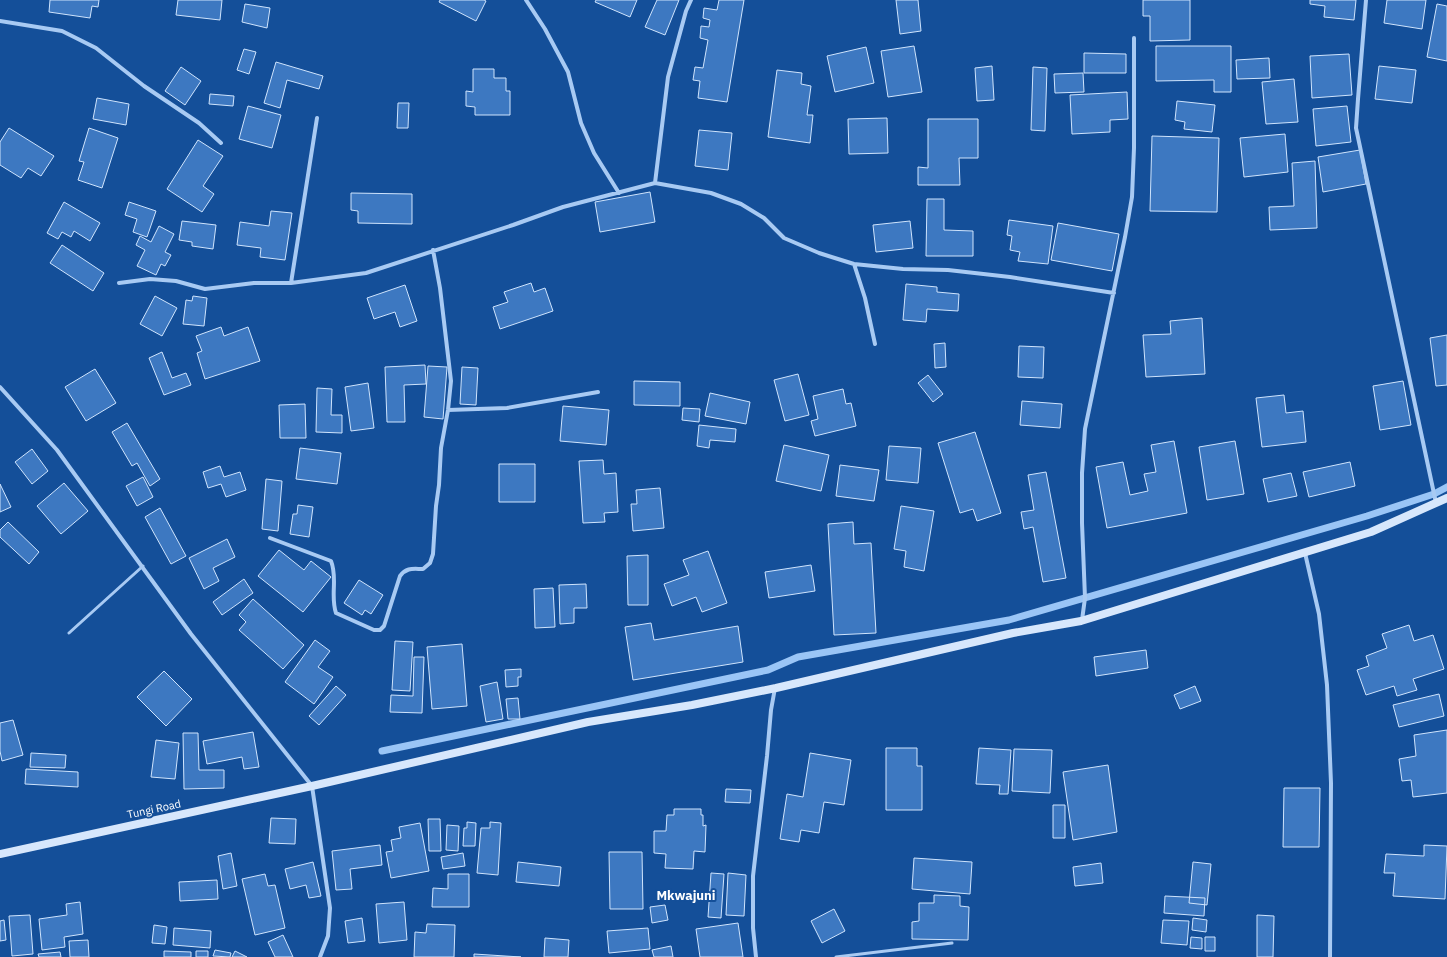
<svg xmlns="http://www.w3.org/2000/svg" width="1447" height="957" viewBox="0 0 1447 957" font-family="'IBM Plex Sans',sans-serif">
	<rect width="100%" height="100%" fill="#144f99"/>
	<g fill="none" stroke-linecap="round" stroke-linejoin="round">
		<path stroke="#9ac5f6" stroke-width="7" d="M382 751 768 670 798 657 1009 620 1367 516 1434 494 1447 487"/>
	</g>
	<path fill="#3d78c1" stroke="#cfe4fd" d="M50 0H99L98 7 92 6 90 18 49 12Z
		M178 0H222L220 20 176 15Z
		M440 0H484L486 1 476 21 439 2Z
		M596 0H637L630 17 595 2Z
		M657 0H679L665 35 645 27Z
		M719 0H744L727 102 698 98 700 81 693 80 695 67 703 68 708 40 700 38 701 26 709 27 710 20 703 18 704 8 717 10Z
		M896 0H918L921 31 900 34Z
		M1143 0H1190V40L1150 41V16H1143Z
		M1310 0H1356L1354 20 1324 17 1325 6 1310 4Z
		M1387 0H1426L1422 29 1384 23Z
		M245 4 270 8 267 28 242 22Z
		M1437 4 1447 6V61L1427 57Z
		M914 46 922 92 888 97 881 51Z
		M1156 46H1231V92H1214V80L1156 81Z
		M866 47 874 83 835 92 827 56Z
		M244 49 256 52 249 74 237 70Z
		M1084 53 1126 54V73H1084Z
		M1349 54 1352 95 1312 98 1310 56Z
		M1269 58 1270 78 1237 79 1236 60Z
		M276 62 323 76 319 89 287 80 280 108 264 103Z
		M992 66 994 100 977 101 975 68Z
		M1379 66 1416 70 1412 103 1375 99Z
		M181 67 201 81 185 105 165 91Z
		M1033 67 1047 68 1045 131 1031 130Z
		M473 69H494V78H506V91H510V115H475V107L466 106V91L473 92Z
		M777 70 802 73 801 84 811 86 807 115H813L810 143 768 137Z
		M1083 73 1084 92 1055 93 1054 74Z
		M1294 79 1298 122 1266 124 1262 82Z
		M1127 92 1128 119 1110 120V132L1072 134 1070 95Z
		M210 94 234 96 233 106 209 104Z
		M97 98 129 104 126 125 93 119Z
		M1177 101 1215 105 1212 132 1184 129 1185 122 1175 120Z
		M398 103H409L408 128H397Z
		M248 106 281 115 272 148 239 139Z
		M1347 106 1351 142 1316 146 1313 109Z
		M887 118 888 153 849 154 848 119Z
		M928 119H978V158H959L960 185H918V167L928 168Z
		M9 128 54 156 41 176 28 168 21 178 0 165V142Z
		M89 128 118 138 102 188 78 180 84 162 79 161Z
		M699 130 732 133 728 170 695 166Z
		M1285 134 1288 172 1244 177 1240 138Z
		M1152 136 1219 138 1217 212 1150 211Z
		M198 140 223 156 203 186 214 194 202 212 167 189Z
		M1360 150 1366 184 1323 192 1318 157Z
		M1315 161 1317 228 1270 230 1269 207 1294 206 1292 163Z
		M650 192 655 222 600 232 595 202Z
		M351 193 412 194V224L358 223V211L351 210Z
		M927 199H944V230L973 231V256H926Z
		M64 202 100 223 90 241 74 231 71 237 62 232 58 239 47 233Z
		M129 202 156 211 147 237 133 232 137 219 125 215Z
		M271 211 292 213 285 260 260 257 261 248 237 245 240 222 269 226Z
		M1009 220 1053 226 1048 264 1018 261 1020 252 1010 250 1012 236 1007 235Z
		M182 221 216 225 213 249 192 246V242L179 240Z
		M910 221 913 248 876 252 873 225Z
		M1058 223 1119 234 1112 271 1051 260Z
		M159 226 174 234 165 252 171 255 165 266 161 264 156 275 137 266 145 250 136 245 140 236 151 242Z
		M62 245 104 273 93 291 50 263Z
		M531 283 534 292 545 288 553 311 500 329 493 307 508 302 504 292Z
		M906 284 937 287V292L959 294 958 311 927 309 926 322 903 320Z
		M405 285 417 321 400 327 395 312 374 319 367 298Z
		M155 296 177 308 162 336 140 324Z
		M193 296 207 298 204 326 183 324 186 300 192 301Z
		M1202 318 1205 374 1146 377 1143 335 1171 334 1170 321Z
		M221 327 224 336 248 327 260 361 205 379 197 353 202 351 196 336Z
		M1447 335V385L1436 386 1430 338Z
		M945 343 946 367 935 368 934 344Z
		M1019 346 1044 347 1043 378 1018 377Z
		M162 352 172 378 186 373 191 385 164 395 149 358Z
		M425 365 426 384 404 385 405 422H387L385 367Z
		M428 366 447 367 443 419 424 417Z
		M462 367 478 368 476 405 460 404Z
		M95 369 116 403 86 421 65 387Z
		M798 374 809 415 785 421 774 380Z
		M928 375 943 394 933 402 918 383Z
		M634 381 680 382V406L634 405Z
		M1403 381 1411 425 1380 430 1373 386Z
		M368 383 374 428 351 431 345 387Z
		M317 388 332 389 331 415H342V433L316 432Z
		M843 389 846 404 851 403 856 426 815 436 811 421 818 419 813 396Z
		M710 393 750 402 746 424 705 416Z
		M1284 395 1286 413 1303 411 1306 442 1262 447 1256 398Z
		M1022 401 1062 404 1060 428 1020 425Z
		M305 404 306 438H280L279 405Z
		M563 406 609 410 606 445 560 441Z
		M683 408 700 409 699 422 682 420Z
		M127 423 160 479 150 486 137 463 132 466 112 432Z
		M699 425 736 429 735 442 710 440 709 448 697 446Z
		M975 432 1001 513 977 521 973 509 960 513 938 443Z
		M1174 441 1187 513 1107 528 1096 467 1123 462 1130 495 1148 491 1144 474 1156 472 1151 445Z
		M1235 441 1244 494 1207 500 1199 447Z
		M784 445 829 455 821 491 776 481Z
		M889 446 921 448 918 483 886 480Z
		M300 448 341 453 337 484 296 479Z
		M32 449 48 471 32 484 15 462Z
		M603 460 604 474 616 473 618 512 604 513 605 522 583 523 579 461Z
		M1350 462 1355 486 1309 497 1303 472Z
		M499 464H535V502H499Z
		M840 465 879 470 874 501 836 496Z
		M220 466 224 477 240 472 246 490 226 497 221 484 208 488 203 472Z
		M1046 472 1066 578 1043 582 1033 527 1024 529 1021 512 1034 510 1028 475Z
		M1291 473 1297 496 1268 502 1263 479Z
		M143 477 153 497 137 506 126 486Z
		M266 479 282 481 278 531 262 529Z
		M64 483 88 511 61 534 37 506Z
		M0 484 11 507 0 512Z
		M660 488 664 528 633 531 631 504H637L636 490Z
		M298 505 313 507 309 537 290 534 293 514H297Z
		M901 506 934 511 924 571 904 567 906 551 894 549Z
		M160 508 186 556 171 564 145 517Z
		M8 522 39 552 29 564 0 537V530Z
		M853 522 854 544 871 543 876 633 834 635 828 524Z
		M227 539 235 557 213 568 219 581 204 589 189 558Z
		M279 550 304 570 311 561 331 577 303 612 258 576Z
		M708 551 727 603 702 612 696 597 672 606 664 584 689 575 683 560Z
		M648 555V605H628L627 556Z
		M811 565 815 591 769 598 765 572Z
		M244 579 253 593 222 615 213 602Z
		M359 580 383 595 371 614 365 610 362 615 344 603Z
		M586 584 587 608H574V623L560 624 559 585Z
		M553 588 555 627 535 628 534 589Z
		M253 599 304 645 283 669 239 630 246 622 239 615Z
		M651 623 654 640 738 626 743 662 633 680 625 627Z
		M1409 625 1414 641 1433 635 1444 669 1413 679 1417 690 1397 696 1394 686 1366 695 1357 670 1369 666 1366 656 1387 648 1382 634Z
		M315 640 330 651 318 667 333 677 314 704 285 682Z
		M395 641 413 642 410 691 392 690Z
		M462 644 467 706 432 709 427 647Z
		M1146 650 1148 668 1096 676 1094 657Z
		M414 657H424L422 713 390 712 391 695 413 696Z
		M521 669V677H518V686L506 687 505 670Z
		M164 671 192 699 166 726 137 697Z
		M497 682 503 719 486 722 480 686Z
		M336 686 346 695 319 725 309 716Z
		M1195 686 1201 701 1180 709 1174 695Z
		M1439 694 1444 716 1399 727 1393 705Z
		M518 698 520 719H508L506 699Z
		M13 720 23 755 2 761 0 751V723Z
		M1447 730V793L1413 797 1411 780 1402 781 1399 759 1416 756 1414 735Z
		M253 732 259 767 244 769 242 757 207 764 203 741Z
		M183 733H198L199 770H224V788L184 789Z
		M156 740 179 743 175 779 151 777Z
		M886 748H917V766H922V810H886Z
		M979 748 1011 750 1008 794H999L1000 785 976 784Z
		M1014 749 1052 750 1050 793 1012 791Z
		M31 753 66 755 65 768 30 767Z
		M810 753 851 760 844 805 824 802 819 833 801 830 799 842 780 839 787 794 803 797Z
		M1108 765 1117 832 1073 840 1063 772Z
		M26 769 78 772V787L25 784Z
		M1284 788H1320L1319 847H1283Z
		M726 789 751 790 750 803 725 802Z
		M1053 805H1065V838H1053Z
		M674 809H701V815H703V826L706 825 705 852 694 851 693 869 665 868 666 854 654 853V831H666L667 815H674Z
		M271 818 296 819 295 844 269 843Z
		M428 819H440L441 851H429Z
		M467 822 476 823 475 846H463L464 828H467Z
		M490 822 501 823 498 875 477 873 481 828H490Z
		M420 823 429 871 391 878 386 852 393 851 391 840 401 838 399 827Z
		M447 825 459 826 458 851 446 850Z
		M380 845 382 865 350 869 352 889 336 890 332 851Z
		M1424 845 1447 846 1445 899 1393 896 1395 873H1384L1386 854 1424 856Z
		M609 852H642L643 909H610Z
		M231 853 237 886 223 889 218 856Z
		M463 853 465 866 443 869 441 857Z
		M914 858 972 862 970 894 912 889Z
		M313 862 321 896 309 898 306 885 290 889 285 869Z
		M518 862 561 867 559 886 516 882Z
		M1193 862 1211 864 1207 905 1189 903Z
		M1101 863 1103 883 1075 886 1073 867Z
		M711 873 724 874 721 918 708 917Z
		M728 873 746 875 744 916 726 915Z
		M265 874 268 886 275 885 285 928 255 935 242 879Z
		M448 874H469V907H432L433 888 448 889Z
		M217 880 218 899 180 901 179 882Z
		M934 895 960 896V906L969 907 968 940 912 939V922L919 921V903H934Z
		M1165 896 1205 898 1204 916 1164 913Z
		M80 902 83 934 64 937 65 947 42 950 39 919 67 915 66 904Z
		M404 902 407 940 379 943 376 904Z
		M665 905 668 920 652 923 650 907Z
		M834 909 845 931 822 943 811 921Z
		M30 915 33 954 12 956 9 916Z
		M1257 915 1274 916 1273 957H1257Z
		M362 918 365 941 348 943 345 921Z
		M1193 918 1207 920 1206 932 1192 930Z
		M4 920 6 940 0 941V921Z
		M1163 920 1189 921 1187 945 1161 943Z
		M738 923 743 957H700L696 929Z
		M427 924 455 925 454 957H414L415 932 426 933Z
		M154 925 167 927 165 944 152 943Z
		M174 928 211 931 210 948 173 945Z
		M648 928 650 949 609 953 607 931Z
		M283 935 293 957H275L268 942Z
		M1191 937 1202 938V949L1190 948Z
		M1205 937H1215V951H1205Z
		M545 938 569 940 568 957H544Z
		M88 940 89 957H70L69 941Z
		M671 946 673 957H654L652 950Z
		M215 950 231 953 230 957 213 956Z
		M164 951 191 952V957H164Z
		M196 951H208V957H196Z
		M235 951 247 957H232Z
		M60 952 61 957H39L38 954Z
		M474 954 521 957H474Z"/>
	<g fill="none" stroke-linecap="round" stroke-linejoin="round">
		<path stroke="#a8caf3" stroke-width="3" d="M69 633 143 566
			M836 957 952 943"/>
		<path stroke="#a8caf3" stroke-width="4" d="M526 0 545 29 568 72 581 123 594 153 619 193
			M1366 0 1358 99 1356 128 1436 503
			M0 21 62 31 96 48 144 86 199 123 221 143
			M655 183 668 77 686 11 691 0
			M854 264 865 298 875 344
			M119 283 150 279 176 281 205 289 254 283H291L366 273 513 225 563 207 655 183 711 193 741 204 764 218 784 238 819 253 854 264 903 269 948 270 1010 277 1114 293
			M291 283 317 118
			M0 387 57 450 191 634 312 786 330 908 328 936 320 957
			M448 410 507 408 598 392
			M270 538 331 561C338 578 330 596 336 613L374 630H380L384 626 400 576C407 567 413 569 423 569L430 563 433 554 436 506 439 485 441 448 448 410 451 381 440 288 433 250
			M1305 553 1319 614 1327 685 1331 783 1330 957
			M1082 620 1085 598 1082 523V473L1085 429 1125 237 1132 197 1134 148V38
			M756 957 753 928V876L767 756 771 710 775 688"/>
		<path stroke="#d7e7fc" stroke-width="8" d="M0 854 312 786 588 722 692 705 776 688 1013 633 1081 621 1371 532 1447 498"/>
	</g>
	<g text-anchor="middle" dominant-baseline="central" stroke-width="4" stroke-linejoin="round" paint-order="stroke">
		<g font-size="11" fill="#fff" stroke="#144f99">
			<text transform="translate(154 809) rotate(-12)">Tungi Road</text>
		</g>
		<g font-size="13" font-weight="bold" fill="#fff" stroke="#144f99">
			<text x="686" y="895">Mkwajuni</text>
		</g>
	</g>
</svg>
